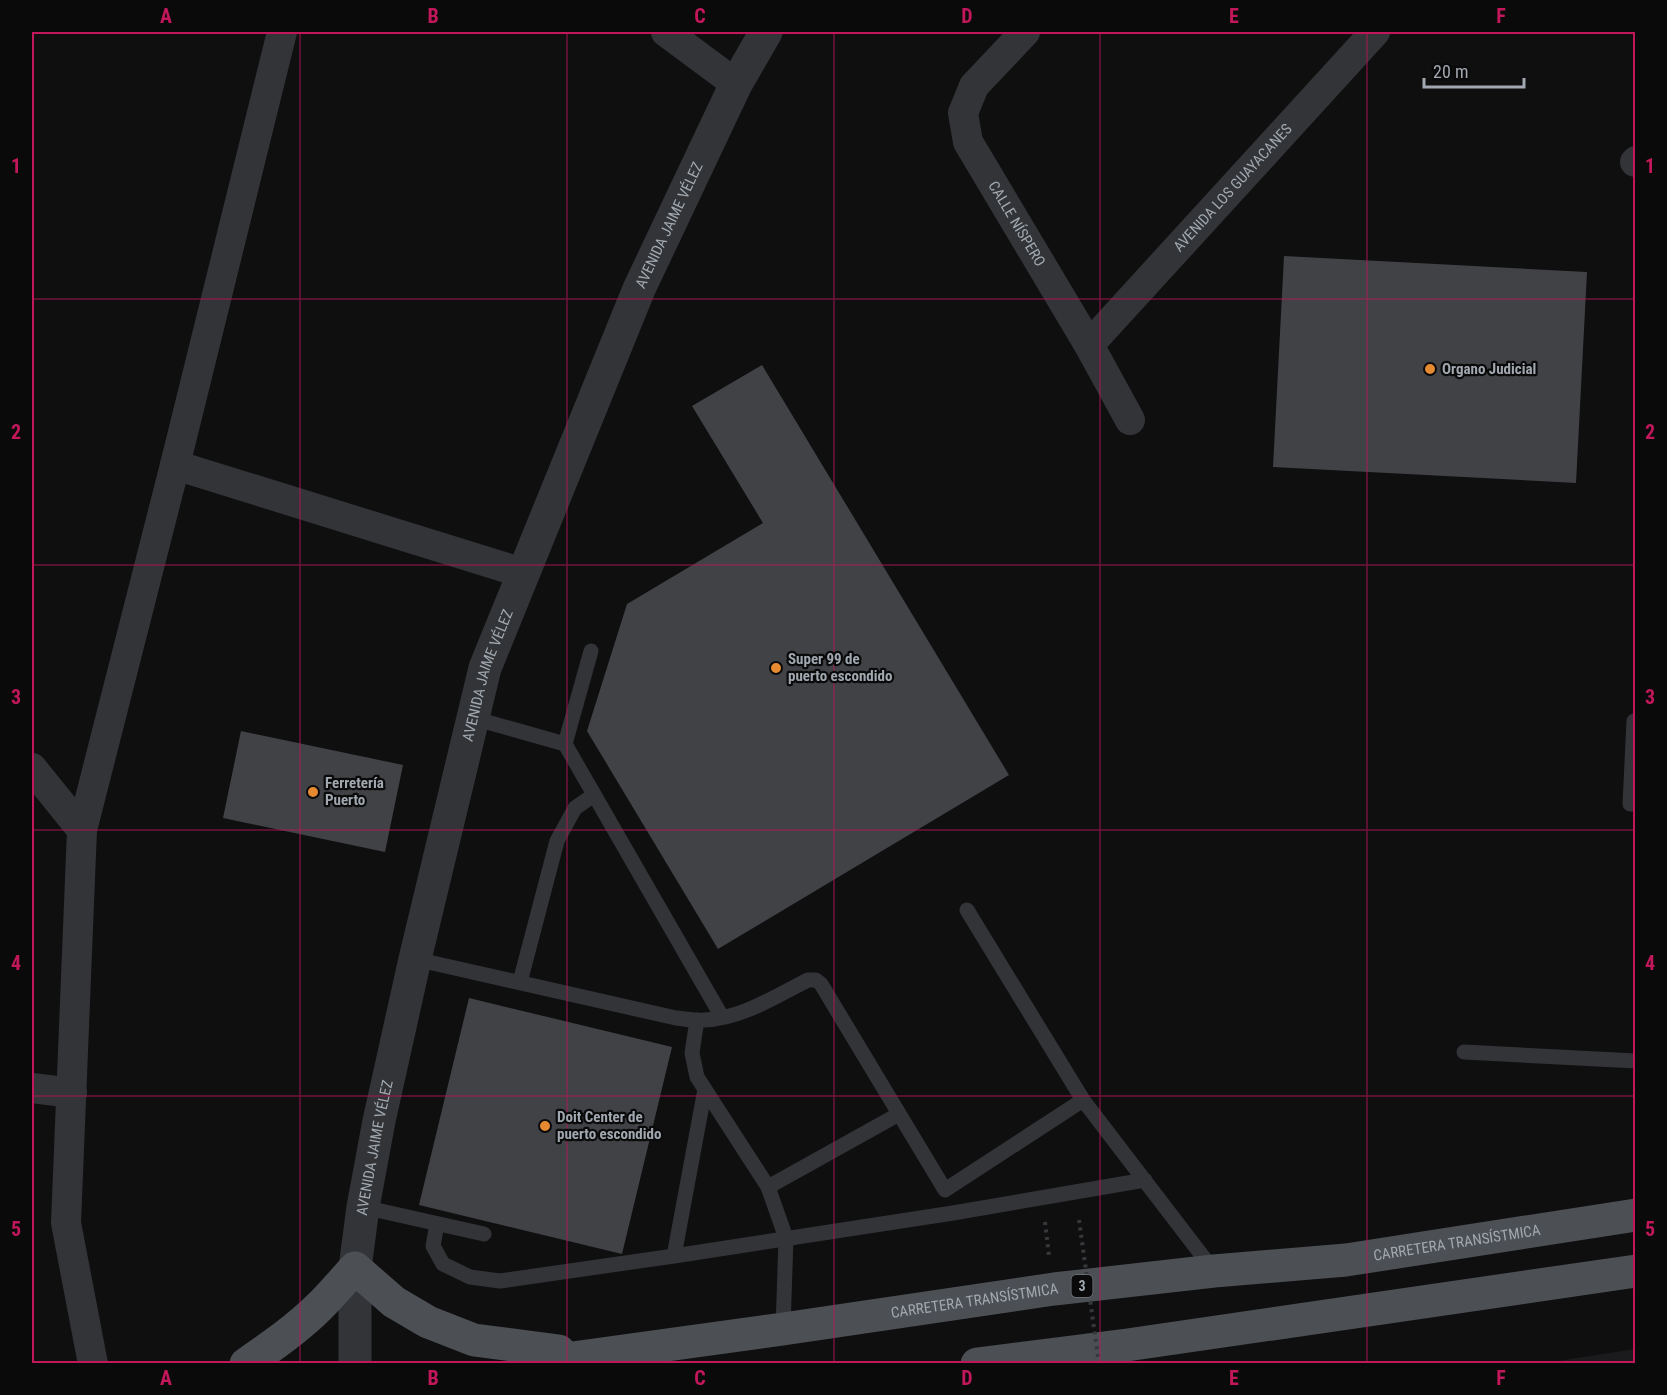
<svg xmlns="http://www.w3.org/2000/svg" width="1667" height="1395" viewBox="0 0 1667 1395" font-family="'Roboto Condensed',sans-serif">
	<rect width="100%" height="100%" fill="#0f0f10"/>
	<path fill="#1b1b1d" d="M1635 1349V1363H1545Z"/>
	<path fill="#404246" d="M1284 256 1587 272 1576 483 1273 467Z
		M762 365 1009 775 718 949 587 731 627 604 763 523 692 406Z
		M241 731 403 765 385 852 223 818Z
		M469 998 672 1047 622 1254 419 1205Z"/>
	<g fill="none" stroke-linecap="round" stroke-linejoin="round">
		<path stroke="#36393c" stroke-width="4" stroke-dasharray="3 4.5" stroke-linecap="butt" d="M1045 1222 1049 1256"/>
		<path stroke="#323437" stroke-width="15" d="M473 718 565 744 722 1017
			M1634 721 1630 804H1636
			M565 744 591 651
			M967 910 1083 1100 1214 1271
			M415 959 676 1018C685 1019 695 1021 704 1020 741 1019 776 996 808 980H816L821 984 945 1190 1083 1100
			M520 982 557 841 575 808 594 795
			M697 1020 692 1053 697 1077 768 1187 786 1238 783 1329
			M1464 1052 1636 1061
			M768 1187 899 1114
			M363 1207 484 1234
			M437 1224 433 1246 443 1264 470 1277 500 1281 674 1256 953 1213 1145 1180
			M674 1256 705 1089"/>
		<g stroke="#323437" stroke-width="30">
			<path d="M666 32 736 84"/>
			<path id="s1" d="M1025 32 974 86 963 113 968 142 1089 345 1130 420"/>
			<path d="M1635 162 1636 161"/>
			<path id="s2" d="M1089 345 1375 32"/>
			<path d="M175 465 523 573"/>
			<path d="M32 768 82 830"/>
			<path d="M32 1088 72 1093"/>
			<path d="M93 1364 66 1223 82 830 175 465 282 32"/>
		</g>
		<path stroke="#323437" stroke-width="33" id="s3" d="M355 1364V1268L363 1207 379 1121 415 959 485 668 639 289 736 84 766 32"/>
		<g stroke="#4c4f54" stroke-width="33">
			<path d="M246 1364C272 1346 298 1328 320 1306 332 1294 343 1281 355 1268L394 1302 428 1322 474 1340 559 1351"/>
			<path id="s4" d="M529 1364 783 1329 1054 1289 1214 1271 1346 1260 1636 1215"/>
			<path d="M977 1364 1127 1345 1636 1271"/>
		</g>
		<path stroke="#36393c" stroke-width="4" stroke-dasharray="3 4.5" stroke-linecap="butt" d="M1079 1220 1099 1364"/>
	</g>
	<path fill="none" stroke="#c2185b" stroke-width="1.5" stroke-opacity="0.55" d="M300 32V1364M567 32V1364M834 32V1364M1100 32V1364M1367 32V1364M32 299H1636M32 565H1636M32 830H1636M32 1096H1636"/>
	<g fill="#e68a31" stroke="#0a0a0b" stroke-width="2">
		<circle cx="1430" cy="369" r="6"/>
		<circle cx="776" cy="668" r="6"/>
		<circle cx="313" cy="792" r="6"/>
		<circle cx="545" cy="1126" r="6"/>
	</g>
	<g text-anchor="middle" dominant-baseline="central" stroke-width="4.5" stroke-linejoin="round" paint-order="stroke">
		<rect fill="#0a0a0b" stroke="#74797e" stroke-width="1.5" x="1071.5" y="1275" width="21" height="22" rx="4.5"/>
		<g font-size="14" font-weight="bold" fill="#a1a8b0">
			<text x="1082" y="1286">3</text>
		</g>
		<g font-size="15" fill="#a1a8b0" stroke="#0a0a0b">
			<text stroke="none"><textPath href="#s2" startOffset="213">AVENIDA LOS GUAYACANES</textPath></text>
			<text stroke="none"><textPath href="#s1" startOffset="228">CALLE NÍSPERO</textPath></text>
			<text stroke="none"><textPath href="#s3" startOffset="1190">AVENIDA JAIME VÉLEZ</textPath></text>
			<text stroke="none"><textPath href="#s3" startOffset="704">AVENIDA JAIME VÉLEZ</textPath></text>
			<text stroke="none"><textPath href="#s3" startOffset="218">AVENIDA JAIME VÉLEZ</textPath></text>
			<text stroke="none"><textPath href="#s4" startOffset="936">CARRETERA TRANSÍSTMICA</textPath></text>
			<text stroke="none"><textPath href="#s4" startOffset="450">CARRETERA TRANSÍSTMICA</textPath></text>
		</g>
		<g font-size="15" font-weight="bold" fill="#a1a8b0" stroke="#0a0a0b" text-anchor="start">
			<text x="1442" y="369">Organo Judicial</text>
			<text x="788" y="659">Super 99 de<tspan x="788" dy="17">puerto escondido</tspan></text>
			<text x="325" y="783">Ferretería<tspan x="325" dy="17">Puerto</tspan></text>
			<text x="557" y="1117">Doit Center de<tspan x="557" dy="17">puerto escondido</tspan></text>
		</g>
	</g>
	<rect width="1667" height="1395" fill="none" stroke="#0a0a0b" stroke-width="66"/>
	<path d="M1424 78v9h100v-9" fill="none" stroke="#a1a8b0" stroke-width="3"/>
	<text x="1433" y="78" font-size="18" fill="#a1a8b0" stroke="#0a0a0b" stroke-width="4.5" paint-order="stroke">20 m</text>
	<rect x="33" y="33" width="1601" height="1329" fill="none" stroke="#c2185b" stroke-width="2"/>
	<g font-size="20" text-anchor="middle" font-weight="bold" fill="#c2185b">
		<text x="166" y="23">A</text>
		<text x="433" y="23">B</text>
		<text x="700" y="23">C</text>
		<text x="967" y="23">D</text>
		<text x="1234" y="23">E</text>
		<text x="1501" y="23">F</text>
		<text x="16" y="173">1</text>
		<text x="1650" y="173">1</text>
		<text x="16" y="439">2</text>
		<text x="1650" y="439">2</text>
		<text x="16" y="704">3</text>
		<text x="1650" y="704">3</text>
		<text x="16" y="970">4</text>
		<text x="1650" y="970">4</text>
		<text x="16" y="1236">5</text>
		<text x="1650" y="1236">5</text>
		<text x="166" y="1385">A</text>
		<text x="433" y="1385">B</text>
		<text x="700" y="1385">C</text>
		<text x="967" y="1385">D</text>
		<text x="1234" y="1385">E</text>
		<text x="1501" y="1385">F</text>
	</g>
</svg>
